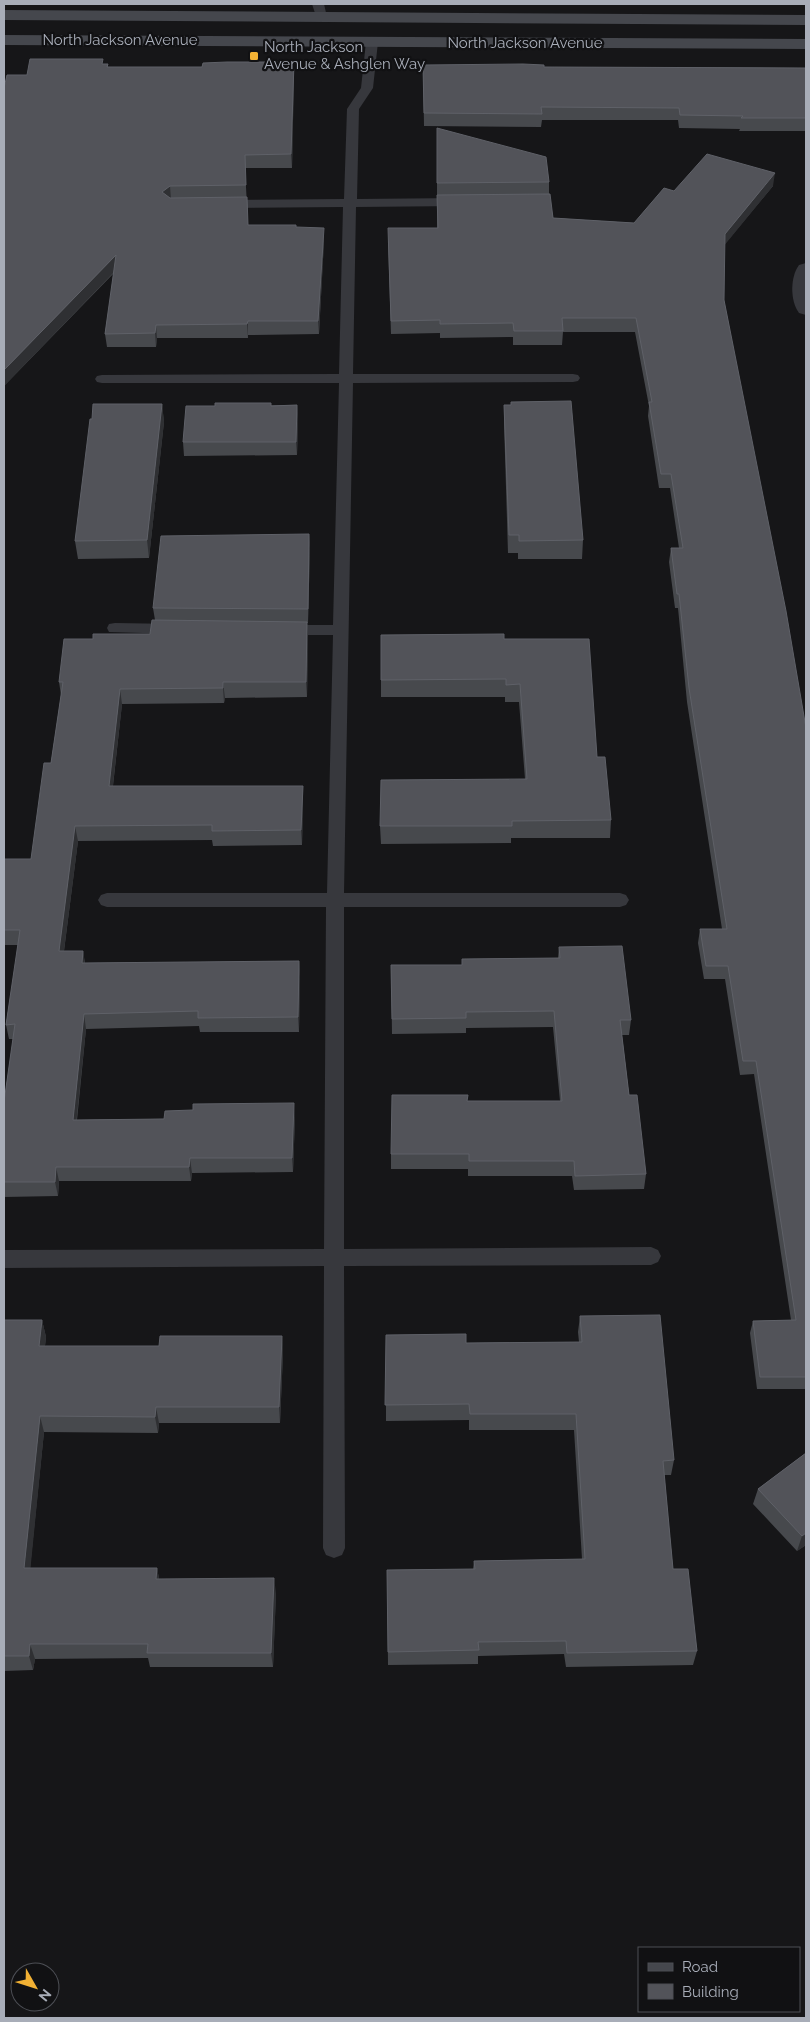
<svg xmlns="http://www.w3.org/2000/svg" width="810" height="2022" viewBox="0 0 810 2022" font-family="Raleway,sans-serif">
	<rect width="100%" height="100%" fill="#161618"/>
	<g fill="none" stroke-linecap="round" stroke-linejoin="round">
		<path fill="#37383d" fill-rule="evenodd" d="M312 4H324L327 17 325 19H317Z
			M372 38 378 42 373 88 359 109 357 199 461 198 467 202 461 206 356 207 353 374H573L578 375 580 378 578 381 573 382 353 383 344 893H620L626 895 629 900 626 905 620 907H344V1249L651 1247 658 1250 661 1256 658 1262 651 1265 344 1266 345 1548 342 1555 334 1558 326 1555 323 1548 324 1266 4 1268V1250L324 1249 326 907H107L101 905 98 900 101 895 107 893H327L333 635H284L278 634 276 630 278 626 284 625H333L339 383H102L97 382 95 379 97 376 102 375 339 374 343 207 221 208 215 204 221 200 344 199 347 109 361 88 366 42Z
			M115 623 176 624 182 625 184 629 182 633 176 634 109 632 107 628 109 624Z"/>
		<path fill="#37383d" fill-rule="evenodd" d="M806 263V315L799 313C790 301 790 277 799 265Z"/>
		<path fill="#45474d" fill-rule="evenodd" d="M4 10 806 15V25L4 20Z
			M4 35 806 39V49L4 45Z"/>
	</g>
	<path fill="#47494d" d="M294 62V75L292 168H245L248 225 296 227 324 241 319 334 248 335V338H157L156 347H107L105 334 114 273 4 386V88L27 75 103 64H108V67H202Z
		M423 65 544 67 806 68V131H739L740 129 679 128 678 120H542L541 127 424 126Z
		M437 128 549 182V194L553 218 634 223 674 191 773 186 724 245V300L806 728V1389H757L750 1333 753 1321 791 1320 754 1074 740 1075 725 979H704L698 943 700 929H722L687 702 678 608H675L669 562 671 548H679L670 488H659L648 416 649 406 635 332H563L562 345H513V337L440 338V333L391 334 388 241 437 228Z
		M162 404 164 422 149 558 78 559 75 541Z
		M297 405 298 419 297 455 184 456 183 442 215 406Z
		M504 405 583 540 582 559H518V553H508L504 423Z
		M309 534 310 548 308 623H307L308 637 307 697 225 698 224 703 122 704 113 786H303V801L302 845 213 846 212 840 78 841 64 951H83L85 963 299 961 300 976 299 1032H200L199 1026 86 1029 77 1120 295 1117 293 1172 192 1173 191 1181H59L58 1196 4 1197V1102L13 1039H9L6 1025 18 945H4V859H31L51 763 61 695 59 682 93 639 150 634 155 620 153 608Z
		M381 635 504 639 597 757 611 820 610 838H511V843L381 844 380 826 525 779 519 702H505V697H381Z
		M559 947 631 1020 629 1035H622L629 1095 646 1174 644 1189 574 1190 572 1176H468V1169H391V1154L467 1101H560L553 1027 466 1028V1033L392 1034 391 965H462V959L558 958Z
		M580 1316 674 1460 671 1475H664L673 1569 697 1651 693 1665 566 1667 564 1654 478 1656V1664L388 1665 387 1570 473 1569 474 1561 582 1559 574 1430H469V1420L386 1421V1335L466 1343 579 1342 578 1332Z
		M4 1320H42L46 1337 45 1346H159L282 1336 283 1353 280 1423H159L158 1433 44 1432 30 1568H157L159 1579 276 1593 273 1667H150L148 1658 35 1659 33 1670 4 1671Z
		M806 1453V1545L797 1551 753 1504 758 1489Z"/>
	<path fill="#2f3033" d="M294 62V75L292 168 291 154Z
		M775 173 773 186 723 247 725 234Z
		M170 186 171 199 162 192Z
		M324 228V241L319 334 318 321Z
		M116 255 117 269 4 386V370Z
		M248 321V338L247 324Z
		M156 325 157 338 156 347 155 333Z
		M162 404 164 422 149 558 147 540Z
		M297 405 298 419 297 455 296 442Z
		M309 534 310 548 308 623V609Z
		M307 622 308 637 307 697 306 682Z
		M223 682 225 698 224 703 223 688Z
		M120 689 122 704 111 802 109 786Z
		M303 786V801L302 845 301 830Z
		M75 826 78 841 62 966 59 951Z
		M83 951 85 966 82 963Z
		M299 961 300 976 299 1032 298 1017Z
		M84 1014 86 1029 75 1134 73 1120Z
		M294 1103 295 1117 293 1172 292 1158Z
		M190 1158 192 1173 191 1181 189 1167Z
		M56 1167 59 1181 58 1196 55 1182Z
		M42 1320 46 1337 43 1362 39 1346Z
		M282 1336 283 1353 280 1423 279 1407Z
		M156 1407 159 1423 158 1433 155 1417Z
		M40 1416 44 1432 29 1583 24 1568Z
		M806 1533V1545L797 1551 802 1536Z
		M157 1568 160 1583 156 1579Z
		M274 1578 276 1593 273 1667 271 1653Z
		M30 1644 35 1659 33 1670 29 1656Z"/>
	<path fill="#525359" stroke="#5f6168" d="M30 59H103L102 64H108L107 67H202L203 63 227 62H294L291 154 245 155 246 185 170 186 162 192 170 198 247 197 248 225H296V227L324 228 318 321H248L247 324 156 325 155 333 105 334 116 255 4 370V88L7 75H27Z
		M523 64 544 65V67L806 68V118H741L743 116 680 115 679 108 541 107 542 114 424 113 423 65Z
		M437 128 546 157 549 182 437 183Z
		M707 154 775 173 725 234 724 300 786 611 806 728V1377H760L753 1321 796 1320 756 1061H743L728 966H706L700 929H727L689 688 679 594H677L671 548H683L671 474H661L649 402H652L636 318H562L563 331H514L513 323 440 324V320L391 321 388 228H438L437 195 550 194 553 218 634 223 664 188 674 191Z
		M571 401 583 540 519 541V535H509L504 405H511V402Z
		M215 403H271V406L297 405 296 442H183L186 406H215Z
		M93 404H162L147 540 75 541 90 419H92Z
		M309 534 308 609 153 608 161 536Z
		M152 620 307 622 306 682H223V688L120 689 109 786H303L301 830 212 831V825L75 826 59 951H83L82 963 299 961 298 1017 198 1018V1011L84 1014 73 1120 164 1119 165 1111 193 1110V1104L294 1103 292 1158H190L189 1167H56L55 1182H4V1102L15 1024 6 1025 20 930H4V859H31L44 763H51L63 682H59L64 639H93V634H150Z
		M504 634V639H589L597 757H605L611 820 512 821V826H380L381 780 527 779 520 684 506 685V679L381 680V635Z
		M622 946 631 1020H620L629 1095H637L646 1174 575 1176 574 1161H469V1154H391L392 1095H468L467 1101H562L554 1011 466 1012V1018L392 1019 391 965H462V959L560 958 559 947Z
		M660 1315 674 1460 663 1461 673 1569H688L697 1651 567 1653 566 1641 478 1642 479 1650 388 1652 387 1570 475 1569 474 1561 585 1559 576 1414H470L469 1404 385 1405 386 1335 466 1334V1343L582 1342 580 1316Z
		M4 1320H42L39 1346H159L160 1336H282L279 1407H156L155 1417 40 1416 24 1568H157L156 1579 274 1578 271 1653H147L148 1644H30L29 1656H4Z
		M806 1453V1533L802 1536 758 1489Z"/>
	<rect fill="#f2b134" stroke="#111113" stroke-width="2" x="249" y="51" width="10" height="10" rx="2.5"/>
	<g text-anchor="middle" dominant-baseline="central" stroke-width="4.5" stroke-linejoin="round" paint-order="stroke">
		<g font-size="15" fill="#a8adb8" stroke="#111113">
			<text x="120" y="40">North Jackson Avenue</text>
			<text x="525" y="43">North Jackson Avenue</text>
		</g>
		<g font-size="15" fill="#a8adb8" stroke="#111113" text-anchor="start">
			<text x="264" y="47">North Jackson<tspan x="264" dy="17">Avenue &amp; Ashglen Way</tspan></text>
		</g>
	</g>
	<rect width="810" height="2022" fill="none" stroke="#a8adb8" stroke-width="10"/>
	<rect x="638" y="1947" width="162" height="65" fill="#111113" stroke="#4d4f55"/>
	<rect x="648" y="1963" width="25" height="8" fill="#45474d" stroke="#4d4f55"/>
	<text x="682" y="1972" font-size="15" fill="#a8adb8">Road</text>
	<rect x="648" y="1984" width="25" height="15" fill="#525359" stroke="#4d4f55"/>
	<text x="682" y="1997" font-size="15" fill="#a8adb8">Building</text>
	<g transform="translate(35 1987) rotate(129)"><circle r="24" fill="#111113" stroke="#4d4f55"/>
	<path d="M0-4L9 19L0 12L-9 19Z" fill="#f2b134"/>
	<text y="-8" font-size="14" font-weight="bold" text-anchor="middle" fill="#a8adb8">N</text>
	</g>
</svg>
